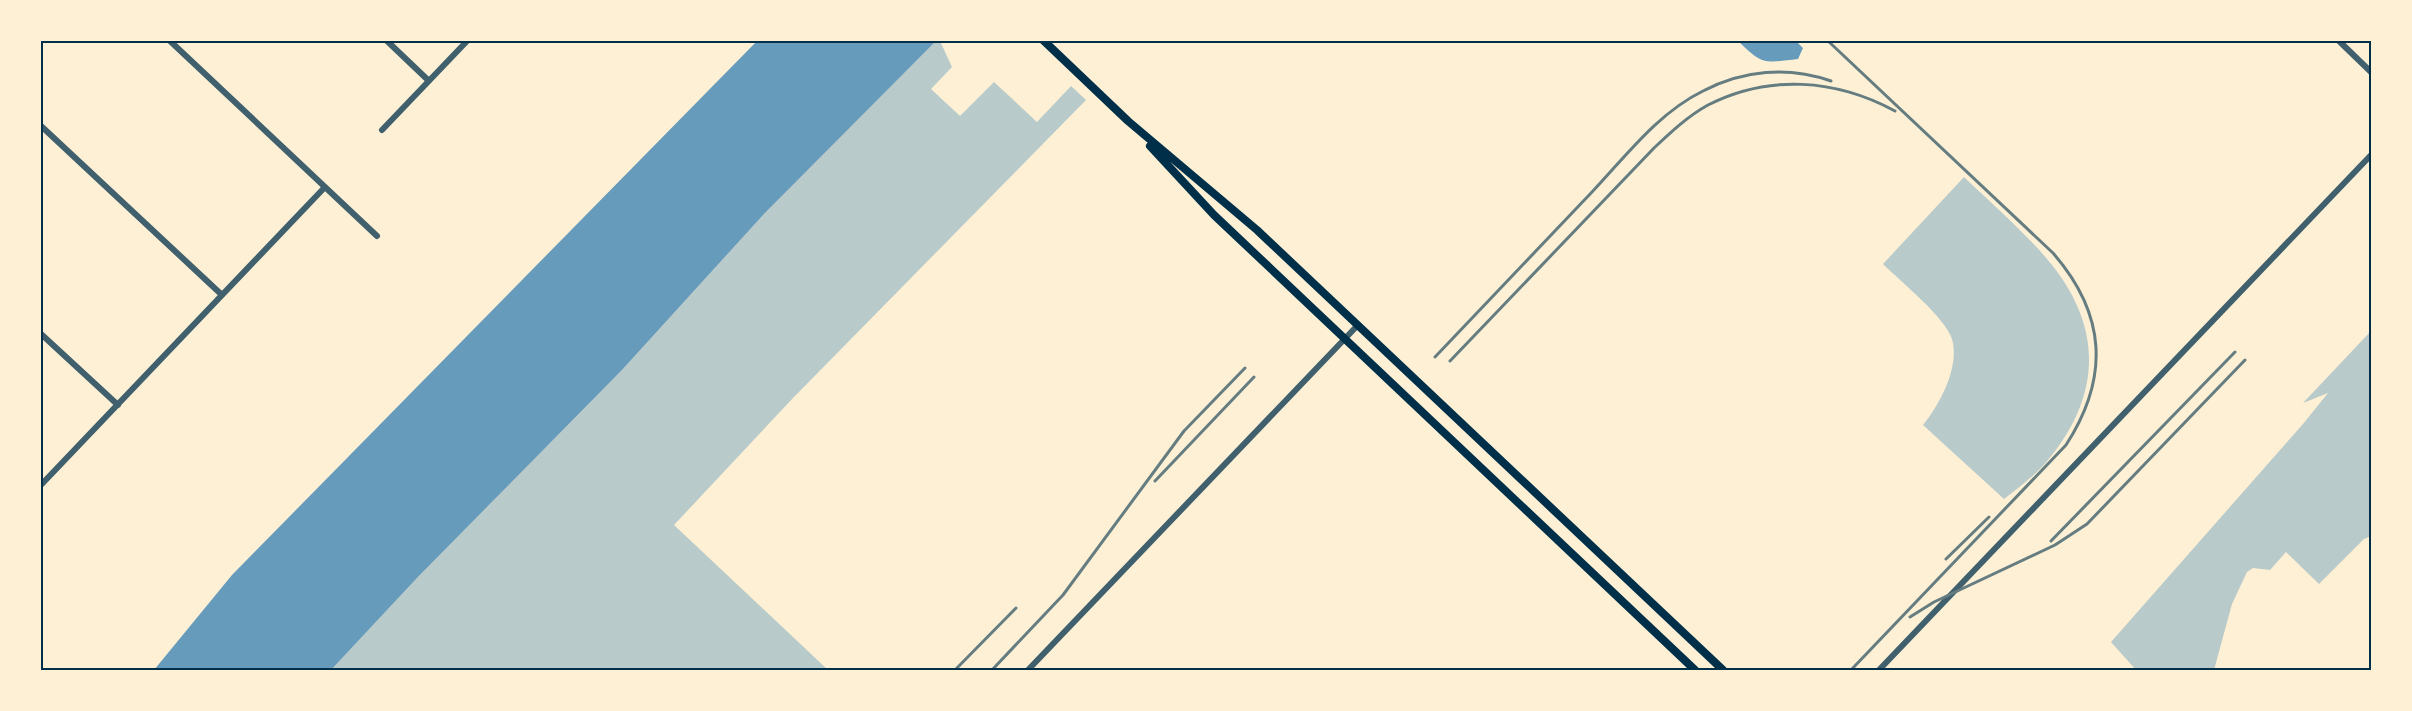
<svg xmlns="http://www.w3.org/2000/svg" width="2412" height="711" viewBox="0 0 2412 711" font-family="'Exo 2',sans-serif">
	<rect width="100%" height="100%" fill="#fdf0d5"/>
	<path fill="#b9caca" d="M936 41H940L952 67 931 89 960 116 994 82 1037 122 1071 86 1086 100 793 398 674 525 828 670H331L417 578 622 370 764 214Z
		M1964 177C1992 204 2028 235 2052 265 2103 329 2101 396 2048 460 2036 475 2019 487 2004 499L1923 425C1940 404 1960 367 1952 339 1945 317 1900 281 1883 264Z
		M2371 331V536L2364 539 2319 584 2286 552 2270 570 2253 568 2247 572 2232 604 2214 670H2136L2111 642 2303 424 2328 393 2303 403Z"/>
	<path fill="#669bbc" d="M758 40 936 41 764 214 622 370 417 578 331 670H154L232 575Z
		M1738 41H1796L1803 48 1798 59C1763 63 1763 65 1738 41Z"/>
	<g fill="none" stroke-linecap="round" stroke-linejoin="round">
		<path stroke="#3f606c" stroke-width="6" d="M169 40 377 236
			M386 40 429 81
			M2338 40 2372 73
			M40 125 222 295
			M382 130 468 40
			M40 333 118 405
			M40 486 325 187
			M1028 670 1357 326
			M1879 670 2372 154"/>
		<path stroke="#003049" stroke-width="8" d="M1043 40 1128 121 1257 230 1723 670
			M1150 146 1214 215 1695 670"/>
		<path stroke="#657d81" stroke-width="3" d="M1827 40 2053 253C2106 314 2110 377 2066 445L1851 670
			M1435 357C1487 302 1540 247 1592 192 1626 156 1658 113 1703 91 1743 70 1788 66 1831 81
			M1450 361 1654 148C1671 132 1688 116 1708 105 1769 74 1836 79 1895 111
			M1155 481 1254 377
			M2051 541 2235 352
			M1946 559 1989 517
			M1910 617 1934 602 2055 545 2087 524 2245 360
			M955 670 1016 608
			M992 670 1063 595 1184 431 1245 368"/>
	</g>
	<rect width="2412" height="711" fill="none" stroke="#fdf0d5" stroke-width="84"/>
	<rect x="42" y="42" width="2328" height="627" fill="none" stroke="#003049" stroke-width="2"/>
</svg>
